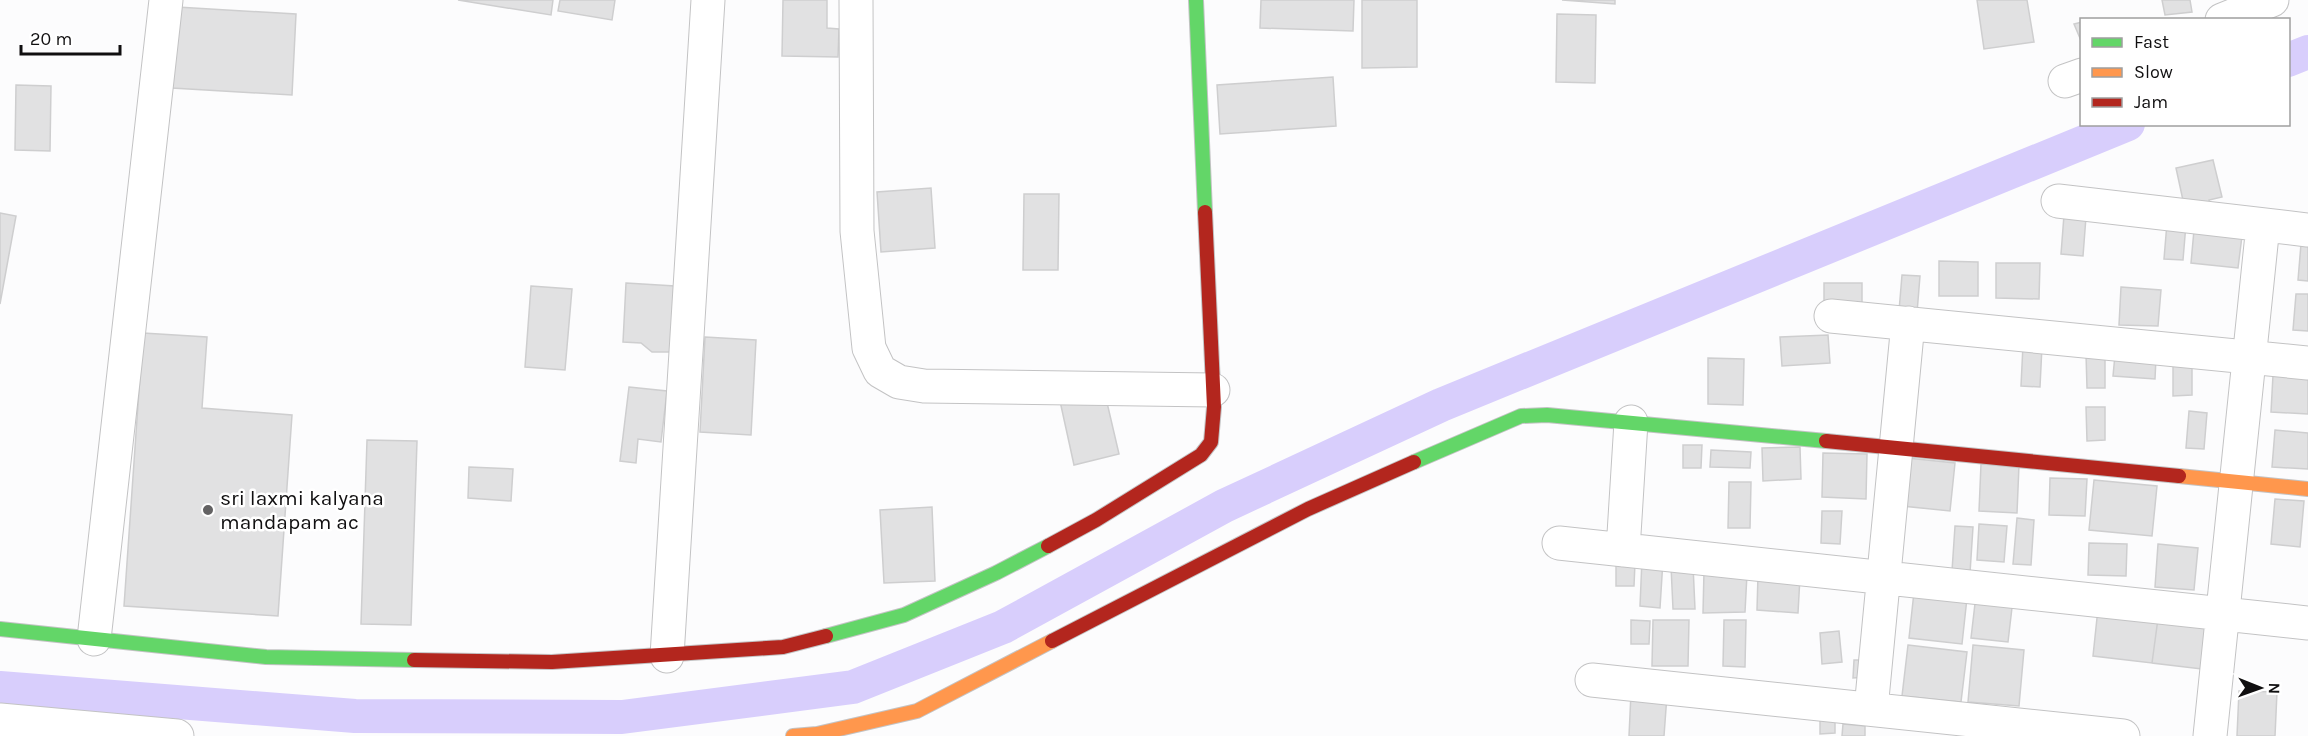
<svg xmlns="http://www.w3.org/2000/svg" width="2308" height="736" viewBox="0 0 2308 736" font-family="Karla,sans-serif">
	<rect width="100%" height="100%" fill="#fcfcfd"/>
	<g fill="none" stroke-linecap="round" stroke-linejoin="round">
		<path stroke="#d8cefc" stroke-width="34" d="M2288 60 2308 52
			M0 688 355 716 622 717 853 687 1003 627 1224 506 1441 405 2128 124"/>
	</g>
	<path fill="#e1e1e2" stroke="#cececf" stroke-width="1.5" d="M458 0H553L551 15Z
		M560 0H615L612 20 558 11Z
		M783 0H827V28L839 29 838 57 782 56Z
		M1261 0H1354L1353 31 1260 28Z
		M1362 0H1417V67L1362 68Z
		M1562 0H1615V4Z
		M1977 0H2027L2034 42 1984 49Z
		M2162 0H2190L2192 12 2165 15Z
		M177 7 296 14 292 95 172 88Z
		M1557 14 1596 15 1595 83 1556 82Z
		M2082 22V43L2074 24Z
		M1333 77 1336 126 1220 134 1217 85Z
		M16 85 51 86 50 151 15 150Z
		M2213 160 2222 197 2209 200 2211 209 2184 205 2176 168Z
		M931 188 935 248 881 252 877 192Z
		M1024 194H1059L1058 270H1023Z
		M0 213 16 216 0 304Z
		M2064 215 2086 217 2083 256 2061 254Z
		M2167 223 2186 224 2183 260 2164 259Z
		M2194 230 2242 236 2238 268 2191 263Z
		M2301 244 2308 245V281L2298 280Z
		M1939 261 1978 262V296H1939Z
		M1996 263H2040L2039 299 1996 298Z
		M1902 275 1920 276 1917 313 1899 311Z
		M626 283 675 286 671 352H652L641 343 623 342Z
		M1824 283H1862V304H1824Z
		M531 286 572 289 565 370 525 367Z
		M2121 287 2161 290 2158 326 2119 325Z
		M2296 294H2308V331L2293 330Z
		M143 333 207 337 202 408 292 415 278 616 124 606Z
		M1828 335 1830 363 1782 366 1780 337Z
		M705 337 756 340 751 435 700 432Z
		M2023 345 2042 346 2040 387 2021 386Z
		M2086 354H2105V388H2087Z
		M2115 355 2156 358 2155 379 2113 376Z
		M1708 358 1744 359 1743 405 1708 404Z
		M2173 361H2192V395L2173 396Z
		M2273 375 2308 377V414L2271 412Z
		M629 387 667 391 661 442 638 439 636 463 620 461Z
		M1058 392 1105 394 1119 454 1074 465Z
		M2086 407H2105V440L2087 441Z
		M2189 411 2207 413 2204 449 2186 448Z
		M2275 430 2308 433V469L2272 467Z
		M367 440 417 441 411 625 361 624Z
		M1683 445H1702L1701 468H1683Z
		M1800 447 1801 479 1763 481 1762 448Z
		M1711 450 1751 452 1750 468 1710 467Z
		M1823 453 1867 454 1866 499 1822 497Z
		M1907 458 1955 463 1950 511 1902 506Z
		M1981 464 2019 465 2017 513 1979 511Z
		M469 467 513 469 511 501 468 498Z
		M2050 478 2087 479 2085 516 2049 515Z
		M2094 480 2157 486 2152 536 2089 530Z
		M1729 482H1751L1750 528H1728Z
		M2275 499 2304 501 2300 547 2271 544Z
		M932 507 935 581 884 583 880 510Z
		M1822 511H1842L1840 544 1821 543Z
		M2017 518 2034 520 2031 565 2013 564Z
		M1979 524 2007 526 2004 562 1977 560Z
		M1955 526 1973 527 1970 573 1952 571Z
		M2089 543 2127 544 2126 576 2088 575Z
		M2158 544 2198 548 2194 590 2155 587Z
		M1642 559 1663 560 1660 608 1640 606Z
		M1616 562 1635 563 1634 586H1616Z
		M1693 565 1695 609H1673L1671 566Z
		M1704 571 1747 574 1745 612 1703 613Z
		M1758 575 1800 577 1798 613 1757 610Z
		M1914 592 1967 598 1962 644 1909 638Z
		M1976 595 2013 599 2008 642 1971 638Z
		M2099 599 2159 611 2152 663 2093 656Z
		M2159 611 2216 618 2210 670 2152 663Z
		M1631 620 1650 621 1649 644H1631Z
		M1653 620H1689L1688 666H1652Z
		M1724 620H1746L1745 667 1723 666Z
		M1839 631 1842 662 1822 664 1820 633Z
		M1908 645 1967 652 1961 702 1902 696Z
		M1973 645 2024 650 2019 706 1968 702Z
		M1854 660H1868V677L1853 678Z
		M2239 691 2277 692 2275 736H2237Z
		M1631 693 1667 695 1664 736H1629Z
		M1835 716V733L1820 734V717Z
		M1843 724 1865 726V736H1842Z"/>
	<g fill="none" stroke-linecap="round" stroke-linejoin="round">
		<defs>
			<path id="street" d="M856 0 857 231 869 348 880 371 899 382 924 386 1213 390
				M2222 20 2272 0
				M2065 81 2082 75
				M2058 201 2308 230
				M1831 316 2308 363
				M1559 543 2308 623
				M1623 550 1631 422
				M94 639 166 0
				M667 656 708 0
				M1592 680 2123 736
				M1871 709 1908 323
				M0 720 177 736
				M2210 736 2263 225"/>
			<path id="fast" d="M1196 0 1205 212
				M1414 462 1521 416 1547 415 1826 441
				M0 629 266 657 414 660
				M826 636 904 615 996 573 1048 546"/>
			<path id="slow" d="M2179 476 2308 489
				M793 736 817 734 917 711 1052 641"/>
			<path id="jam" d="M1826 441 2179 476
				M1048 546 1096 520 1201 455 1211 442 1214 407 1205 212
				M1052 641 1308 509 1414 462
				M414 660 552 662 783 647 826 636"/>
		</defs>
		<use href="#street" stroke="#c3c3c4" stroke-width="35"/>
		<use href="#fast" stroke="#c3c3c4" stroke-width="16"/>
		<use href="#slow" stroke="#c3c3c4" stroke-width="16"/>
		<use href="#jam" stroke="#c3c3c4" stroke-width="16"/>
		<use href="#street" stroke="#fff" stroke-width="33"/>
		<use href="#fast" stroke="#63d668" stroke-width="14"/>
		<use href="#slow" stroke="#ff974d" stroke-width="14"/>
		<use href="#jam" stroke="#b3261e" stroke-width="14"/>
	</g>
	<circle fill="#636263" stroke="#fff" stroke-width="2" cx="208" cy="510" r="6"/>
	<g text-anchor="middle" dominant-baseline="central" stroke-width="5" stroke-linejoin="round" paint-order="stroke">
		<g font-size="21" fill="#100f10" stroke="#fff" text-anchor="start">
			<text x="220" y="498">sri laxmi kalyana<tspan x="220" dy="24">mandapam ac</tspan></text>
		</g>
	</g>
	<rect x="2080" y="18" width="210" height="108" fill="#ffffff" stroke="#9f9f9f" stroke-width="1.5"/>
	<rect x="2092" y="38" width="30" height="9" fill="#63d668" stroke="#9f9f9f" stroke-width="1.5"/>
	<text x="2134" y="48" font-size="18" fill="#100f10">Fast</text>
	<rect x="2092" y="68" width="30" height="9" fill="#ff974d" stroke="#9f9f9f" stroke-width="1.5"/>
	<text x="2134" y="78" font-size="18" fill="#100f10">Slow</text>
	<rect x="2092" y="98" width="30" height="9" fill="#b3261e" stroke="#9f9f9f" stroke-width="1.5"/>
	<text x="2134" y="108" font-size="18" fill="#100f10">Jam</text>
	<g transform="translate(2260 688) rotate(91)" stroke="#ffffff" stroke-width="4.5" paint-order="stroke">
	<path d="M0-4.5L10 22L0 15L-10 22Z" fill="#100f10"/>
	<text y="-9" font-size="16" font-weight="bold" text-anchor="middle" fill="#100f10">N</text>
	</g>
	<path d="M21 45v9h99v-9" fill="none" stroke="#100f10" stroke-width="3"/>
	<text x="30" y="45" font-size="18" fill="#100f10" stroke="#ffffff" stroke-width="4.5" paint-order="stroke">20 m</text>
</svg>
